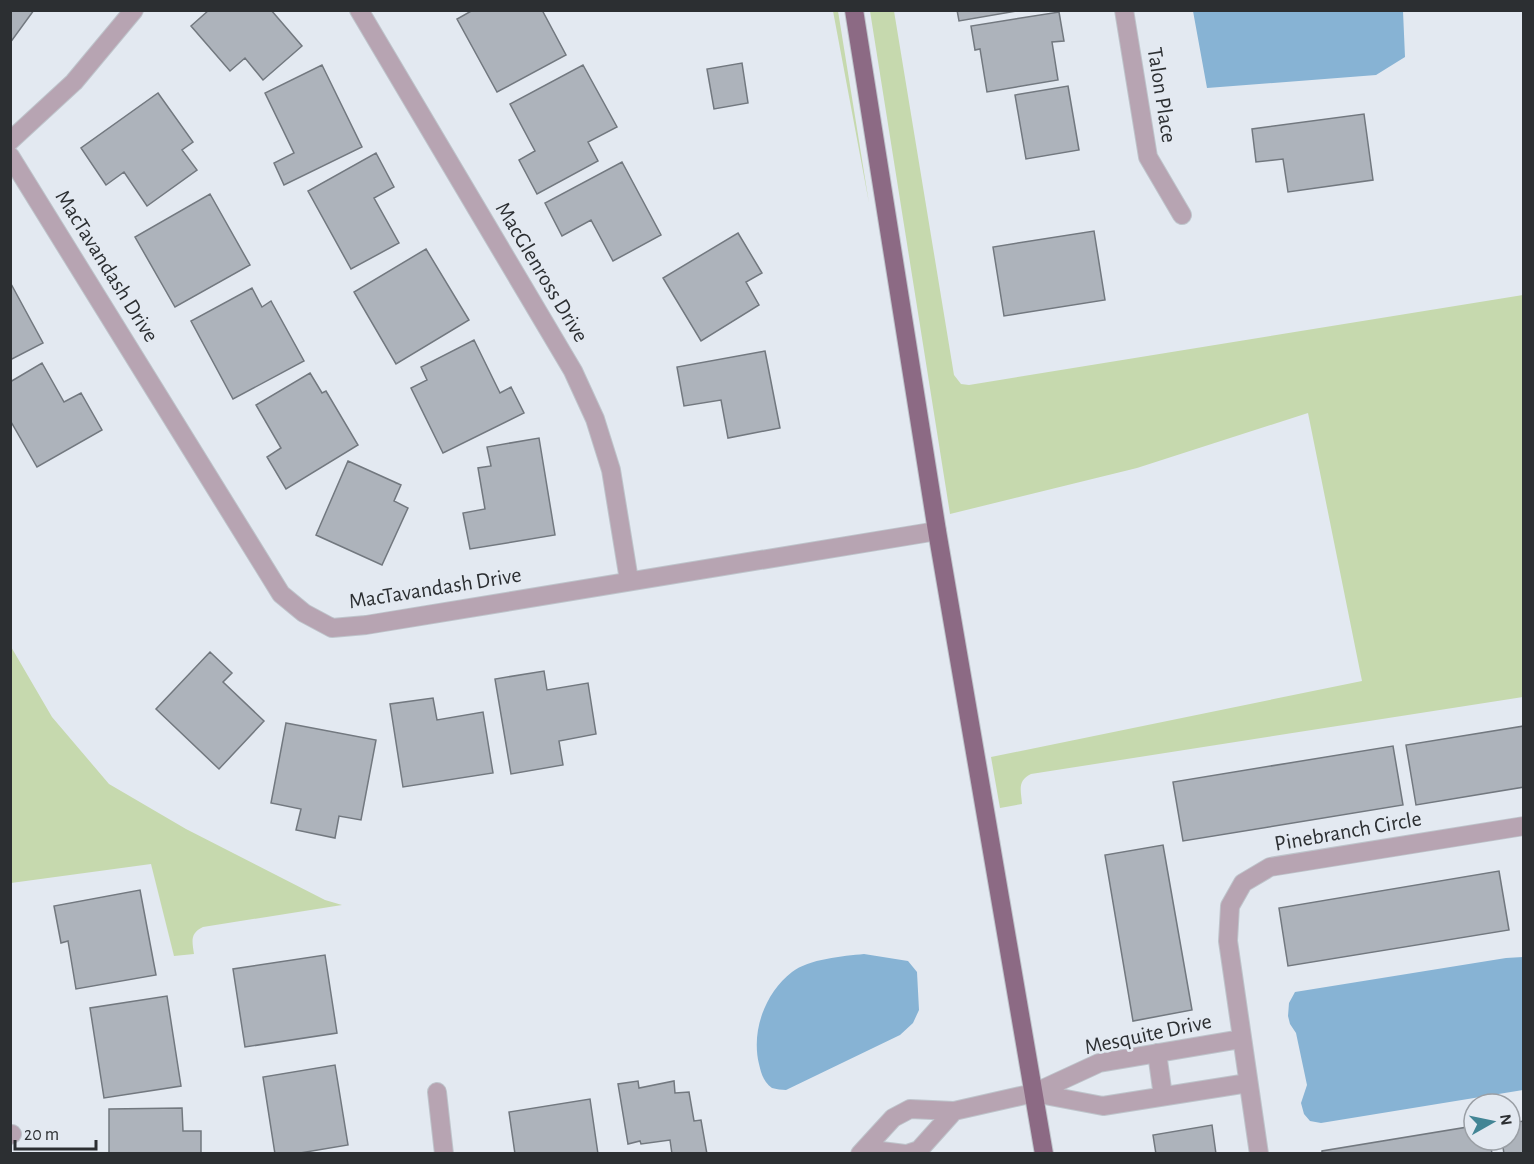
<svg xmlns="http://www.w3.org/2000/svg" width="1534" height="1164" viewBox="0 0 1534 1164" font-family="'Alegreya Sans',sans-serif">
	<rect width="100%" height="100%" fill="#e3e9f1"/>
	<path fill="#c6d9ae" d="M833 11H838L869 203Z
		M870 11H894L954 375 961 384 969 385 1523 295V697L1031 774C1017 781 1021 790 1022 804L1000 808 991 757 1362 681 1308 413 1137 468 950 514Z
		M10 645 52 717 109 784 186 829 325 900 342 905 203 927C190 933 192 941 194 954L174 956 151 864 11 883Z"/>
	<path fill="#87b3d4" d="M1193 11H1403L1405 57 1376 75 1207 88Z
		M864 954 908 961 917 972 919 1010 913 1023 900 1035 786 1090C782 1090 776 1089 772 1088 764 1083 761 1073 759 1064 751 1031 765 993 792 972 809 959 843 956 864 954Z
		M1523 957V1090L1321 1123 1310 1121 1304 1114 1301 1103 1307 1085 1296 1033 1290 1024 1288 1016 1289 1003 1295 992 1506 958Z"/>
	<path fill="#adb3bb" stroke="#72787f" stroke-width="1.5" d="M10 10H34L10 43Z
		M209 10H271L302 46 263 80 245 58 230 71 191 26Z
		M473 10H542L566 55 497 92 457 19Z
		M957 10H1022L959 21Z
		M1059 12 1064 41 1052 42 1058 80 987 92 980 49 975 50 971 26Z
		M742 63 748 103 714 109 707 69Z
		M322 65 362 147 284 185 274 163 294 153 265 93Z
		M583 65 617 127 588 142 598 161 537 194 519 160 535 151 510 104Z
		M1068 86 1079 150 1026 159 1015 95Z
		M158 93 193 142 182 150 197 170 147 206 124 172 106 185 81 148Z
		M1364 114 1373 180 1288 192 1283 159 1256 162 1252 129Z
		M376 153 394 187 374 198 399 243 351 269 308 191Z
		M622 162 661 235 613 261 591 220 562 236 545 203Z
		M210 194 250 265 175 307 135 237Z
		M1094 231 1105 300 1004 316 993 247Z
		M738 233 762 273 746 282 759 305 701 341 663 278Z
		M426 249 469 320 396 364 354 292Z
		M10 282 43 343 10 360Z
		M252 288 262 307 271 301 304 361 233 399 191 321Z
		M474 340 500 393 511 387 524 413 443 453 411 388 427 380 421 367Z
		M765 351 780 428 728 438 721 400 684 406 677 367Z
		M42 363 64 402 81 393 102 430 37 467 10 420V382Z
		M310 373 322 393 326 391 358 445 286 489 267 457 281 448 256 405Z
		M539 438 555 535 470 549 463 513 485 509 478 468 491 466 487 447Z
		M348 461 401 485 394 501 408 508 382 565 316 535Z
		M210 652 232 673 223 682 264 721 219 769 156 709Z
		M544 671 547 690 588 683 596 734 559 741 563 765 511 774 495 679Z
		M433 698 437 720 483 712 493 773 403 787 390 704Z
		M286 723 376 740 361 820 339 816 335 838 296 830 301 809 271 803Z
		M1524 726V787L1416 805 1406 745Z
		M1393 746 1403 805 1183 841 1173 782Z
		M1163 845 1192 1010 1133 1021 1105 855Z
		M1499 871 1509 930 1288 966 1279 908Z
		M140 890 156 975 76 989 68 941 61 943 54 906Z
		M325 955 337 1033 245 1047 233 969Z
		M167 996 181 1086 104 1098 90 1008Z
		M335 1065 348 1145 294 1154H275L263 1077Z
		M638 1081 639 1088 674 1081 675 1093 689 1092 694 1121 701 1120 707 1154H672L670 1140 641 1144 640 1141 628 1144 618 1084Z
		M590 1099 598 1154H515L509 1112Z
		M182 1108 183 1131H201V1154H109V1109Z
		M1524 1121V1154H1504L1502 1140H1510V1123Z
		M1212 1125 1216 1154H1156L1153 1135Z
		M1474 1126V1140H1490L1492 1154H1322V1151Z"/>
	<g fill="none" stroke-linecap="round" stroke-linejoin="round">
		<defs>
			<path id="street" d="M359 10 573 371 595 419 611 470 629 580
				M1124 10 1148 157 1182 215
				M10 141 74 82 134 10
				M10 156 281 594 304 613 332 628 366 625 937 531
				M1157 1053 1163 1096
				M437 1092 444 1154
				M1034 1093 1103 1106 1248 1083
				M10 1135 12 1134
				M865 1149 905 1154
				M860 1154 893 1118 910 1109 954 1111 1034 1093 1099 1063 1241 1039
				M907 1154 919 1150 954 1111
				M1259 1154 1228 941 1230 906 1243 883 1270 867 1524 826"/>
			<path id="primary" d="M854 10 937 531 1044 1154"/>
		</defs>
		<use href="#street" stroke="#bec4cb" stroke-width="20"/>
		<use href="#primary" stroke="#bec4cb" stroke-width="20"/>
		<use href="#street" stroke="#b7a4b2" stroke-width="18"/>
		<use href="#primary" stroke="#8c6a84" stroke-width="18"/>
	</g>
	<g text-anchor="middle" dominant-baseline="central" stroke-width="5" stroke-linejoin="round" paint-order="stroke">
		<g font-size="22" fill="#2c2f32" stroke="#e3e9f1">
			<text transform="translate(1162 95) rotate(81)">Talon Place</text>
			<text transform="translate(107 266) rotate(58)">MacTavandash Drive</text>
			<text transform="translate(542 272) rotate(59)">MacGlenross Drive</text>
			<text transform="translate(435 588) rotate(-9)">MacTavandash Drive</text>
			<text transform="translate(1348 831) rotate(-10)">Pinebranch Circle</text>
			<text transform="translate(1148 1034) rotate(-12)">Mesquite Drive</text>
		</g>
	</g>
	<rect width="1534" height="1164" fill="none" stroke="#2c2f32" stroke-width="24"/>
	<g transform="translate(1492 1122) rotate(81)"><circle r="28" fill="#e3e9f1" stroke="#9a9fa5" stroke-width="1.5"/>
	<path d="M0-4.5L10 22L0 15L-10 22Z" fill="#428595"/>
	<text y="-9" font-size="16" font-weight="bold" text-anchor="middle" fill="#2c2f32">N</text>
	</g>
	<path d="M15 1140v9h81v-9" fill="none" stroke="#2c2f32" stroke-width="3"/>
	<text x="24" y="1140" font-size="18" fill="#2c2f32" stroke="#e3e9f1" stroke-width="4.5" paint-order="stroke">20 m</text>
</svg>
